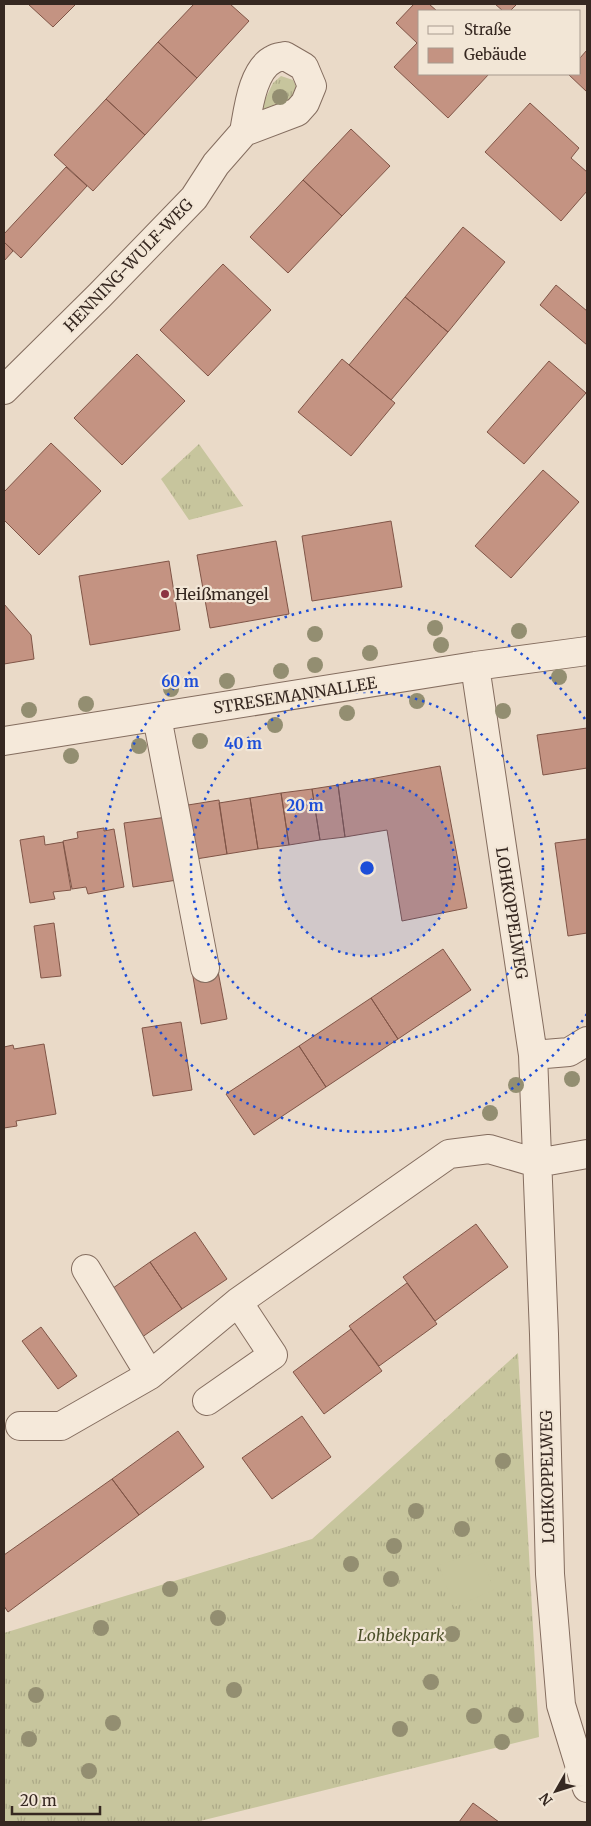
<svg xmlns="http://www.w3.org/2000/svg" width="591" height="1826" viewBox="0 0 591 1826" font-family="Merriweather,serif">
	<defs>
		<pattern id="grass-tufts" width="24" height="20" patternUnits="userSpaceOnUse" patternTransform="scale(1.25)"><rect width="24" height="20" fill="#c7c59d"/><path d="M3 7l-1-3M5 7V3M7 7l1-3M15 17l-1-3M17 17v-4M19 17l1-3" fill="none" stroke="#aca987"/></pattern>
	</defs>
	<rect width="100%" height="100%" fill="#eadac8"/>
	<path fill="url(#grass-tufts)" d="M281 76 293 80 299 92 295 100 259 112 273 83Z
		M199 444 243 506 189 520 161 479Z
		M518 1353 539 1737 196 1822H4V1633L312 1539Z"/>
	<path fill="#c7c59d" d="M480 1551 494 1590 454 1607 439 1565Z"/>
	<path fill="#c49382" stroke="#805547" d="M28 4H76L53 27Z
		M194 4H230L249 21 197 78 158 42Z
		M414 4H429L437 11H420V74H489L448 118 394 67 417 43 396 23Z
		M495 4H517L510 11H503Z
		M158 42 197 78 145 135 106 99Z
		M587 50V92L568 74H580V58Z
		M106 99 145 135 93 191 54 155Z
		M530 103 579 148 571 158 587 172V191L561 221 485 152Z
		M351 129 390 166 342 216 303 180Z
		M66 167 87 186 21 258 4 242V234Z
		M303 180 342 216 288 273 250 237Z
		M463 227 505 262 448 332 405 297Z
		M4 242 13 251 4 261Z
		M223 264 271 310 208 376 160 330Z
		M556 285 587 311V345L540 305Z
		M405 297 448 332 391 400 349 365Z
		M137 354 185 401 122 465 74 418Z
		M342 359 395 403 351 456 298 412Z
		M549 361 586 393 524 464 487 432Z
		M51 443 101 491 39 555 4 520V492Z
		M543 470 579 502 511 578 475 546Z
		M391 521 402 587 312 601 302 536Z
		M276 541 289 614 210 628 197 555Z
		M169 561 180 630 90 645 79 576Z
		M4 604 31 635 34 659 4 664Z
		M587 728V768L543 775 537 735Z
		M440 766 467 908 402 921 387 830 345 837 338 785Z
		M338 785 345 837 320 840 312 789Z
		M312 789 320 840 289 845 281 793Z
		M281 793 289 845 258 849 250 798Z
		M250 798 258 849 227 854 219 803Z
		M219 800 227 854 196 859 188 805Z
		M167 817 177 880 133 887 124 823Z
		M104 828V831L114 829 124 887 88 894 86 887 72 889 63 841 78 838 77 832Z
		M44 836 45 845 63 842 71 890 53 892 55 899 30 903 20 840Z
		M587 839V933L568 936 555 843Z
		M54 923 61 976 41 978 34 926Z
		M443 949 471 990 398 1039 371 998Z
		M217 966 227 1019 201 1024 192 971Z
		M371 998 398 1039 326 1087 299 1046Z
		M181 1022 192 1090 153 1096 142 1028Z
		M44 1044 56 1114 16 1121 17 1126 4 1128V1047L13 1045 14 1049Z
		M299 1046 326 1087 254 1135 226 1094Z
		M476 1224 508 1267 435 1321 403 1277Z
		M195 1232 227 1279 182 1309 150 1262Z
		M150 1262 182 1309 138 1340 106 1293Z
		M407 1283 437 1324 379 1366 349 1326Z
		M41 1327 77 1376 58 1389 22 1341Z
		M351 1329 382 1371 324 1414 293 1372Z
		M302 1416 331 1457 272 1499 242 1458Z
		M178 1431 204 1467 139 1515 112 1479Z
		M112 1479 139 1515 8 1612 4 1606V1555Z
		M473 1803 499 1822H459Z"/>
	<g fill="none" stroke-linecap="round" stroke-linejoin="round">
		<defs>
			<path id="minor" d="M4 390 100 295 194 198 216 164 244 132 297 112 305 103 312 86 304 67 285 56C282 57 277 57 274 59 252 69 248 111 244 132
				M475 666 533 1055 544 1334 550 1574 561 1705 583 1777 587 1788
				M157 717 205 968
				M4 741 475 666 587 651
				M533 1055 569 1052 587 1041
				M86 1269 150 1375
				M207 1401 273 1355 238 1302
				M20 1426H61L150 1375 238 1302 449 1154 489 1149 537 1163 587 1154"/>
		</defs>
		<use href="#minor" stroke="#846d5f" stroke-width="30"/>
		<use href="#minor" stroke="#f5e9da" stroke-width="28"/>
	</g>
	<g fill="#938e71">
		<circle cx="280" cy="97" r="8"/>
		<circle cx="435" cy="628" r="8"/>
		<circle cx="519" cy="631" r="8"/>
		<circle cx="315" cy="634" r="8"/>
		<circle cx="441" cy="645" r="8"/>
		<circle cx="370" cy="653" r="8"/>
		<circle cx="315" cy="665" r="8"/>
		<circle cx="281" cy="671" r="8"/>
		<circle cx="559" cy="677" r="8"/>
		<circle cx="227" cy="681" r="8"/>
		<circle cx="171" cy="689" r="8"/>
		<circle cx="417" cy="701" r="8"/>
		<circle cx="86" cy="704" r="8"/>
		<circle cx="29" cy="710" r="8"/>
		<circle cx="503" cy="711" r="8"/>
		<circle cx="347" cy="713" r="8"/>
		<circle cx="275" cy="725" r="8"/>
		<circle cx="200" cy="741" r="8"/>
		<circle cx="139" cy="746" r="8"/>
		<circle cx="71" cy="756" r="8"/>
		<circle cx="572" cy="1079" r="8"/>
		<circle cx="516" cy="1085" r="8"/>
		<circle cx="490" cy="1113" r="8"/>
		<circle cx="503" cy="1461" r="8"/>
		<circle cx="416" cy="1511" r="8"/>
		<circle cx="462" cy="1529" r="8"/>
		<circle cx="394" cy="1546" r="8"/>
		<circle cx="351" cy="1564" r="8"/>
		<circle cx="391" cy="1579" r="8"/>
		<circle cx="170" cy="1589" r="8"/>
		<circle cx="218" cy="1618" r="8"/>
		<circle cx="101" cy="1628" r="8"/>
		<circle cx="452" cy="1634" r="8"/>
		<circle cx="431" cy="1682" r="8"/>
		<circle cx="234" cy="1690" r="8"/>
		<circle cx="36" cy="1695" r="8"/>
		<circle cx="516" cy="1715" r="8"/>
		<circle cx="474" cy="1716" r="8"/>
		<circle cx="113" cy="1723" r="8"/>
		<circle cx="400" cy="1729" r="8"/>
		<circle cx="29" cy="1739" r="8"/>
		<circle cx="502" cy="1742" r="8"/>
		<circle cx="89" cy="1771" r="8"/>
	</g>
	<circle cx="367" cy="868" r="88" fill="#1d4ed8" fill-opacity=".12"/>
	<g fill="none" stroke="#1d4ed8" stroke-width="2.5" stroke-dasharray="2.5 5">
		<circle cx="367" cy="868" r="88"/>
		<circle cx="367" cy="868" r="176"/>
		<path d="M587 1014A264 264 0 1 1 587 722"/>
	</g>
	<circle fill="#8c3543" stroke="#f2e6d6" stroke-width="2" cx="165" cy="594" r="5"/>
	<g text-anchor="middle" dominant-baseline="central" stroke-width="4.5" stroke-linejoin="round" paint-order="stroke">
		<g font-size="16" fill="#362821" stroke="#f2e6d6">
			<text transform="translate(128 265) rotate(-46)">HENNING-WULF-WEG</text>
			<text transform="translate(295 695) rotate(-9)">STRESEMANNALLEE</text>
			<text transform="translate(512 913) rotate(81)">LOHKOPPELWEG</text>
			<text transform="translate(547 1477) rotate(-91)">LOHKOPPELWEG</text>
		</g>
		<g font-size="16" fill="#362821" stroke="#f2e6d6" text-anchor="start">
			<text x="175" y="594">Heißmangel</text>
		</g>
		<g font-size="16" font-style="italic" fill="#4c502a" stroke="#f2e6d6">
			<text x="401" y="1635">Lohbekpark</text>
		</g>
	</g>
	<circle cx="367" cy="868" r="8" fill="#1d4ed8" stroke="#f2e6d6" stroke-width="2.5"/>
	<g font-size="15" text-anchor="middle" font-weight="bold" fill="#1d4ed8" stroke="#f2e6d6" stroke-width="4.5" stroke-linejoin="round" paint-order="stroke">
		<text x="180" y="687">60 m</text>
		<text x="243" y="749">40 m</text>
		<text x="305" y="811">20 m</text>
	</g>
	<rect width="591" height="1826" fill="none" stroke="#362821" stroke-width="10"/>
	<rect x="418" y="10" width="162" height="65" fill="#f2e6d6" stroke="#a79a8e"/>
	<rect x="428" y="26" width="25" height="8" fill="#f5e9da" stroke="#a79a8e"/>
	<text x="464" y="35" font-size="15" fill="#362821">Straße</text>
	<rect x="428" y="48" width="25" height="15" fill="#c49382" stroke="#a79a8e"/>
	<text x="464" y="60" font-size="15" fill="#362821">Gebäude</text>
	<g transform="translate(556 1791) rotate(231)" stroke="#f2e6d6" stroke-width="4" paint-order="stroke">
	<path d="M0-4L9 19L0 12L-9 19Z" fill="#362821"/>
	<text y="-8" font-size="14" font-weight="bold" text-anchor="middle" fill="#362821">N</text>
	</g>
	<path d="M12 1806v8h88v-8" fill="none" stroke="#362821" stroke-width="2.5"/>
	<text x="20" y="1806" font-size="15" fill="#362821" stroke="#f2e6d6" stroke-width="4" paint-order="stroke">20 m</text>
</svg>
